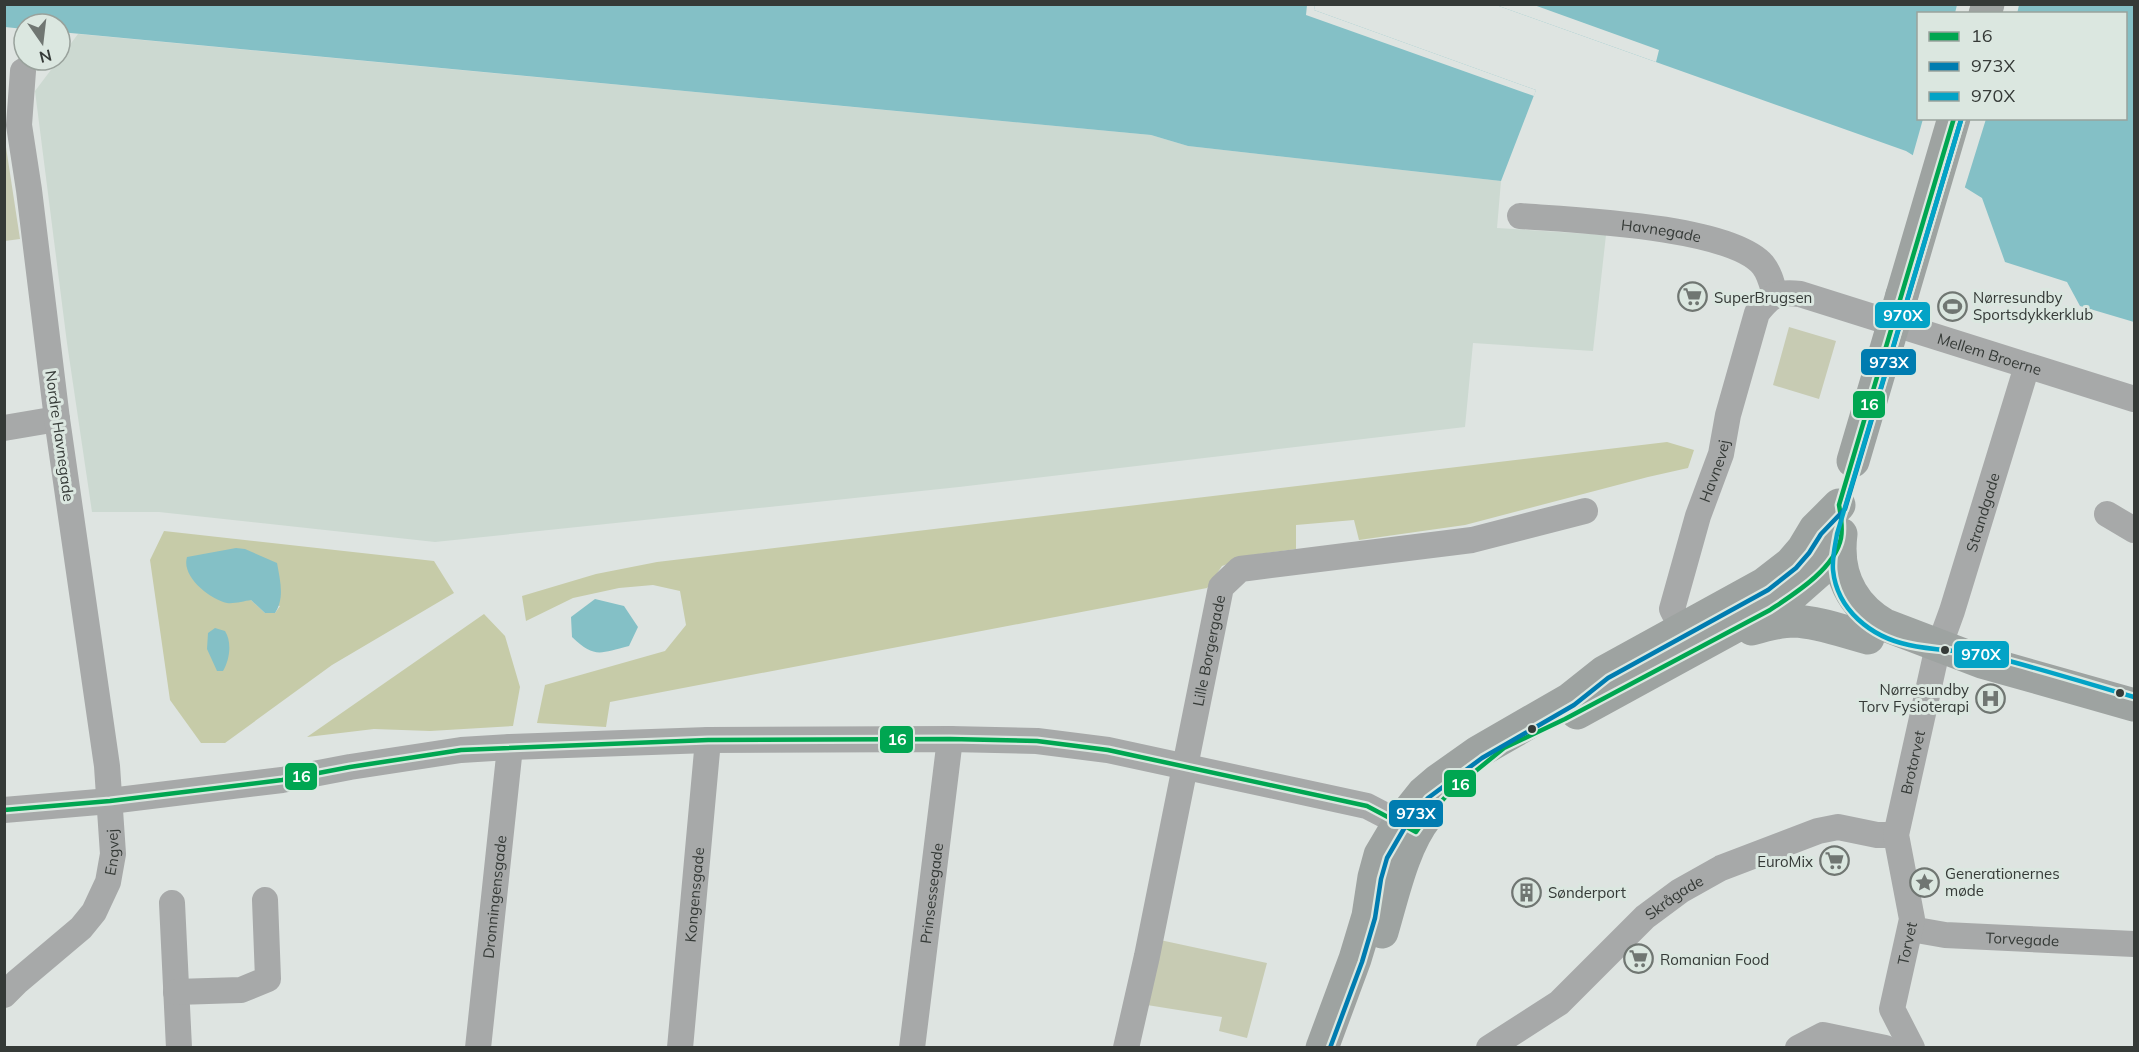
<svg xmlns="http://www.w3.org/2000/svg" width="2139" height="1052" viewBox="0 0 2139 1052" font-family="Mulish,sans-serif">
	<rect width="100%" height="100%" fill="#dee4e1"/>
	<path fill="#ccd9d1" d="M78 34 1151 135 1188 146 1501 181 1497 228 1606 235 1593 351 1473 343 1465 427 959 487 435 542 159 512H92L67 343 35 91Z"/>
	<path fill="#c7cbb3" d="M4 134 20 239 5 241H4Z
		M1789 327 1836 341 1819 399 1773 385Z
		M1160 940 1267 963 1247 1038 1219 1031 1222 1017 1147 1005Z"/>
	<path fill="#c6cba8" fill-rule="evenodd" d="M1667 442 1694 450 1688 468 1648 477 1465 525 1359 540 1354 520 1296 525V549L1252 555 1222 566 1207 588 610 702 606 727 537 723 545 685 665 651 686 625 680 591 653 585 619 588 573 598 526 621 522 596 596 574 657 562Z
		M164 531 434 561 454 593 332 665 225 743H201L170 700 150 560ZM251 600 280 606 275 613H265Z
		M484 614 505 636 520 687 513 726 430 731 374 729 307 737Z"/>
	<path fill="#84c0c6" fill-rule="evenodd" d="M4 5H1315L1314 10 1536 90 1501 181 1188 146 1151 135 60 32V24H24V29L5 27Z
		M1496 5H2134V322L2080 306 2067 282 2005 262 1982 198 1906 151ZM1918 14H2126V118H1918Z
		M236 548 245 549 277 563C280 580 285 598 275 613H265L251 600C244 601 234 604 227 603 210 599 181 577 187 557Z
		M595 599 624 606 638 627 629 646C600 653 595 659 572 637L571 617Z
		M215 628 225 631C232 642 230 659 223 671H217L207 649 208 633Z"/>
	<path fill="#dee4e1" d="M1307 5H1315L1314 10 1536 90 1534 96 1306 15Z
		M1496 5H1534L1659 50 1656 62Z
		M1957 5H2019L2017 14 1955 13Z
		M1923 119H1986L1964 190 1912 158Z"/>
	<g fill="none" stroke-linecap="round" stroke-linejoin="round">
		<g stroke="#a7a9a9" stroke-width="26">
			<path id="s1" d="M1520 216C1573 220 1730 226 1763 265 1770 274 1772 284 1775 295"/>
			<path d="M4 428 57 419"/>
			<path d="M2107 514 2134 530"/>
			<path id="s2" d="M1690 644 1672 609 1698 516 1721 454 1728 415 1757 313C1771 295 1778 291 1800 294L2134 399"/>
			<path d="M4 810 110 801 282 780 350 767 461 750 510 747 708 740 950 739 1037 741 1108 750 1367 806 1415 831"/>
			<path d="M172 903 179 1048"/>
			<path id="s3" d="M1911 929 1945 935 2134 944"/>
			<path d="M176 992 241 990 268 979 265 900"/>
			<path id="s4" d="M4 995 17 982 81 928 94 912 108 882 113 854 107 766 57 419 29 190 19 125 23 71"/>
			<path id="s5" d="M478 1048 510 747"/>
			<path id="s6" d="M680 1048 708 740"/>
			<path id="s7" d="M912 1048 950 739"/>
			<path id="s8" d="M1126 1048 1147 956 1221 587 1240 569 1472 540 1585 511"/>
			<path id="s9" d="M1489 1048 1559 1003 1645 917 1680 891 1721 868 1818 831 1838 827 1877 835H1896"/>
			<path d="M1798 1048 1823 1035 1885 1048"/>
			<path id="s10" d="M1912 1048 1892 1009 1912 919 1896 835 1936 655 1952 611 2027 366"/>
		</g>
		<path stroke="#9ea3a1" stroke-width="33" d="M1985 14 1988 4
			M1902 295 1954 118
			M1841 534C1836 573 1851 605 1885 625L1982 662 2134 705
			M1752 629C1766 625 1780 621 1794 621 1819 622 1845 632 1868 638
			M1577 713 1791 596 1825 566 1840 541
			M1382 932C1393 895 1403 846 1427 816
			M1322 1048 1355 959 1368 916 1374 877 1380 855 1399 823 1423 793 1437 781 1478 752 1570 699 1604 672 1764 584 1791 563 1803 549 1815 529 1839 505"/>
		<path stroke="#9ea3a1" stroke-width="33" d="M1853 461 1902 295"/>
		<defs>
			<path id="bus-1" d="M4 810 110 801 282 780 350 767 461 750 708 740 950 739 1037 741 1108 750 1367 806 1416 832 1425 819 1451 791 1504 748 1565 719 1770 610C1794 594 1835 569 1841 538 1843 527 1841 516 1839 505L1954 118"/>
			<path id="bus-2" d="M1330 1048 1362 962 1375 918 1381 879 1387 858 1405 827 1428 798 1482 758 1574 705 1608 678 1768 590 1796 568 1809 553 1821 534 1845 509 1961 120"/>
			<path id="bus-3" d="M1961 120 1837 534C1835 546 1832 558 1833 570 1837 610 1871 637 1909 645 1935 651 1963 650 1990 656 2038 668 2086 683 2134 697"/>
		</defs>
		<use href="#bus-1" stroke="#dbe7e0" stroke-width="9"/>
		<use href="#bus-2" stroke="#dbe7e0" stroke-width="9"/>
		<use href="#bus-3" stroke="#dbe7e0" stroke-width="9"/>
		<use href="#bus-1" stroke="#00a651" stroke-width="4.5"/>
		<use href="#bus-2" stroke="#007cb0" stroke-width="4.5"/>
		<use href="#bus-3" stroke="#03a3c6" stroke-width="4.5"/>
	</g>
	<defs>
		<symbol id="supermarket-ring" viewBox="-11 -11 22 22"><circle r="9.5" fill="#dbe7e0" stroke="#707672" stroke-width="1.5"/><path d="M-6-5.5h2.5l.6 2H6L4.5 2H-2.5L-4.4-4H-6ZM-1.5 3.2a1.3 1.3 0 1 0 .1 0ZM3 3.2a1.3 1.3 0 1 0 .1 0Z" fill="#707672"/></symbol>
		<symbol id="stadium-ring" viewBox="-11 -11 22 22"><circle r="9.5" fill="#dbe7e0" stroke="#707672" stroke-width="1.5"/><path d="M0-5a6.5 5 0 1 0 0 10a6.5 5 0 1 0 0-10ZM-3.5-1.8h7v3.6h-7Z" fill="#707672"/></symbol>
		<symbol id="hospital-ring" viewBox="-11 -11 22 22"><circle r="9.5" fill="#dbe7e0" stroke="#707672" stroke-width="1.5"/><path d="M-5-5h3v3.5h4V-5h3V5h-3V1.5h-4V5h-3Z" fill="#707672"/></symbol>
		<symbol id="sight-ring" viewBox="-11 -11 22 22"><circle r="9.5" fill="#dbe7e0" stroke="#707672" stroke-width="1.5"/><path d="M0-6L1.8-2.2L6-1.7L2.9 1.2L3.7 5.4L0 3.3L-3.7 5.4L-2.9 1.2L-6-1.7L-1.8-2.2Z" fill="#707672"/></symbol>
		<symbol id="building-ring" viewBox="-11 -11 22 22"><circle r="9.5" fill="#dbe7e0" stroke="#707672" stroke-width="1.5"/><path d="M-4-6H4V6H1V3H-1V6H-4ZM-2.5-4.3h1.7v1.8h-1.7ZM.8-4.3h1.7v1.8H.8ZM-2.5-1h1.7V.8h-1.7ZM.8-1h1.7V.8H.8Z" fill="#707672"/></symbol>
	</defs>
	<g fill-rule="evenodd">
		<use href="#supermarket-ring" x="1676" y="280" width="33" height="33"/>
		<use href="#stadium-ring" x="1936" y="290" width="33" height="33"/>
		<use href="#hospital-ring" x="1974" y="682" width="33" height="33"/>
		<use href="#supermarket-ring" x="1818" y="844" width="33" height="33"/>
		<use href="#sight-ring" x="1908" y="866" width="33" height="33"/>
		<use href="#building-ring" x="1510" y="876" width="33" height="33"/>
		<use href="#supermarket-ring" x="1622" y="942" width="33" height="33"/>
	</g>
	<g fill="#353a37" stroke="#dbe7e0" stroke-width="2">
		<circle cx="1945" cy="650" r="5"/>
		<circle cx="2120" cy="693" r="5"/>
		<circle cx="1532" cy="729" r="5"/>
	</g>
	<g text-anchor="middle" dominant-baseline="central" stroke-width="6" stroke-linejoin="round" paint-order="stroke">
		<g font-size="15" fill="#353a37" stroke="#dbe7e0">
			<text stroke="none"><textPath href="#s1" startOffset="142">Havnegade</textPath></text>
			<text stroke="none"><textPath href="#s2" startOffset="597">Mellem Broerne</textPath></text>
			<text transform="translate(60 436) rotate(82)">Nordre Havnegade</text>
			<text stroke="none"><textPath href="#s2" startOffset="184">Havnevej</textPath></text>
			<text stroke="none"><textPath href="#s10" startOffset="556">Strandgade</textPath></text>
			<text stroke="none"><textPath href="#s8" startOffset="406">Lille Borgergade</textPath></text>
			<text stroke="none"><textPath href="#s10" startOffset="296">Brotorvet</textPath></text>
			<text stroke="none"><textPath href="#s4" startOffset="186">Engvej</textPath></text>
			<text stroke="none"><textPath href="#s7" startOffset="156">Prinsessegade</textPath></text>
			<text stroke="none"><textPath href="#s6" startOffset="154">Kongensgade</textPath></text>
			<text stroke="none"><textPath href="#s5" startOffset="152">Dronningensgade</textPath></text>
			<text stroke="none"><textPath href="#s9" startOffset="240">Skrågade</textPath></text>
			<text stroke="none"><textPath href="#s3" startOffset="112">Torvegade</textPath></text>
			<text stroke="none"><textPath href="#s10" startOffset="111">Torvet</textPath></text>
		</g>
		<g font-size="15" fill="#353a37" stroke="#dbe7e0" text-anchor="start">
			<text x="1714" y="297">SuperBrugsen</text>
			<text x="1973" y="297">Nørresundby<tspan x="1973" dy="17">Sportsdykkerklub</tspan></text>
			<text x="1969" y="689" text-anchor="end">Nørresundby<tspan x="1969" dy="17">Torv Fysioterapi</tspan></text>
			<text x="1813" y="861" text-anchor="end">EuroMix</text>
			<text x="1945" y="873">Generationernes<tspan x="1945" dy="17">møde</tspan></text>
			<text x="1548" y="892">Sønderport</text>
			<text x="1660" y="959">Romanian Food</text>
		</g>
	</g>
	<g stroke="#dbe7e0" stroke-width="2">
		<rect x="1874" y="301" width="57" height="28" rx="6" fill="#03a3c6"/>
		<rect x="1860" y="348" width="57" height="28" rx="6" fill="#007cb0"/>
		<rect x="1852" y="390" width="34" height="29" rx="6" fill="#00a651"/>
		<rect x="1953" y="640" width="57" height="29" rx="6" fill="#03a3c6"/>
		<rect x="879" y="725" width="35" height="29" rx="6" fill="#00a651"/>
		<rect x="284" y="762" width="34" height="29" rx="6" fill="#00a651"/>
		<rect x="1443" y="769" width="34" height="29" rx="6" fill="#00a651"/>
		<rect x="1388" y="799" width="56" height="29" rx="6" fill="#007cb0"/>
	</g>
	<g font-size="16" text-anchor="middle" font-weight="bold" fill="#fff">
		<text x="1903" y="321">970X</text>
		<text x="1889" y="368">973X</text>
		<text x="1869" y="410">16</text>
		<text x="1981" y="660">970X</text>
		<text x="897" y="745">16</text>
		<text x="301" y="782">16</text>
		<text x="1460" y="790">16</text>
		<text x="1416" y="819">973X</text>
	</g>
	<rect width="2139" height="1052" fill="none" stroke="#353a37" stroke-width="12"/>
	<rect x="1917" y="12" width="210" height="108" fill="#dbe7e0" stroke="#99a29c" stroke-width="1.5"/>
	<rect x="1929" y="32" width="30" height="9" fill="#00a651" stroke="#99a29c" stroke-width="1.5"/>
	<text x="1971" y="42" font-size="18" fill="#353a37">16</text>
	<rect x="1929" y="62" width="30" height="9" fill="#007cb0" stroke="#99a29c" stroke-width="1.5"/>
	<text x="1971" y="72" font-size="18" fill="#353a37">973X</text>
	<rect x="1929" y="92" width="30" height="9" fill="#03a3c6" stroke="#99a29c" stroke-width="1.5"/>
	<text x="1971" y="102" font-size="18" fill="#353a37">970X</text>
	<g transform="translate(42 42) rotate(166)"><circle r="28" fill="#dbe7e0" stroke="#99a29c" stroke-width="1.5"/>
	<path d="M0-4.5L10 22L0 15L-10 22Z" fill="#707672"/>
	<text y="-9" font-size="16" font-weight="bold" text-anchor="middle" fill="#353a37">N</text>
	</g>
</svg>
